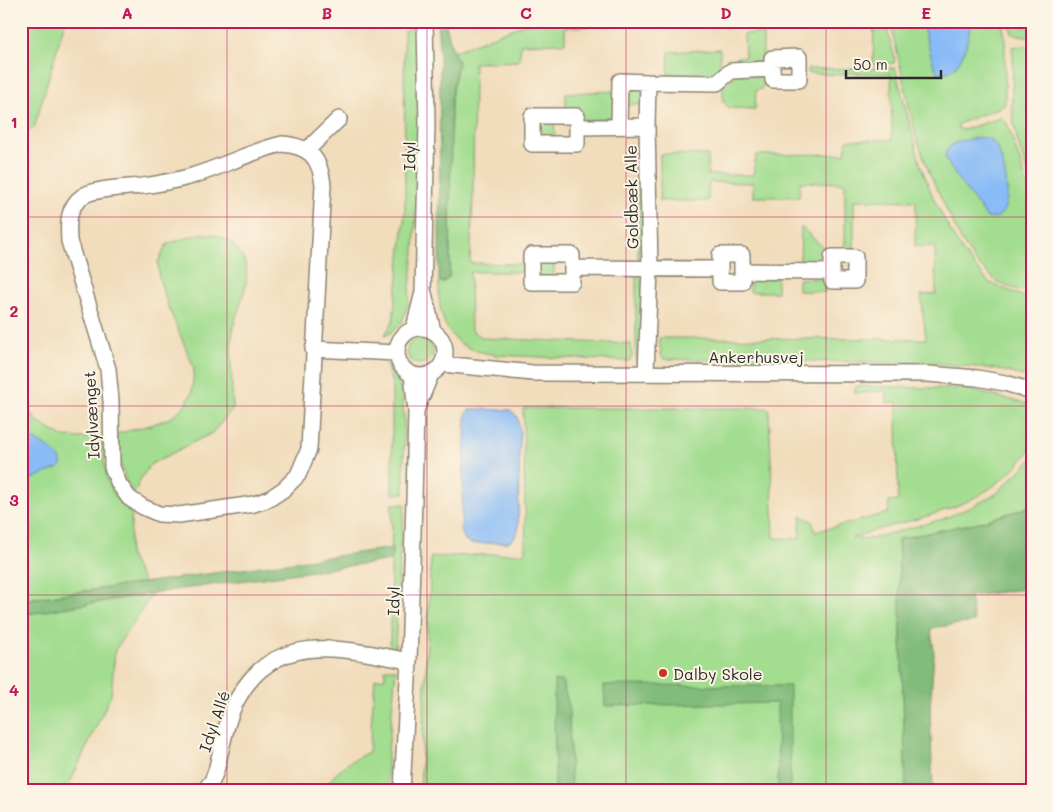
<svg xmlns="http://www.w3.org/2000/svg" width="1053" height="812" viewBox="0 0 1053 812" font-family="Mali,sans-serif">
	<rect width="100%" height="100%" fill="#fcf5e5"/>
	<filter id="ink" filterUnits="userSpaceOnUse"><feTurbulence type="fractalNoise" baseFrequency=".02" numOctaves="2"/><feDisplacementMap in="SourceGraphic" scale="10" xChannelSelector="R" yChannelSelector="G"/><feConvolveMatrix kernelMatrix="1 2 1 2 8 2 1 2 1" color-interpolation-filters="sRGB"/></filter>
	<filter id="wash" filterUnits="userSpaceOnUse"><feTurbulence type="fractalNoise" baseFrequency=".0096" numOctaves="4" result="noise"/><feDisplacementMap in="SourceGraphic" scale="20" xChannelSelector="R" yChannelSelector="G"/><feGaussianBlur stdDeviation="1.12" result="paint"/><feColorMatrix in="noise" values="0 0 0 0 0 0 0 0 0 0 0 0 0 0 0 0 0 1.4 0 .05"/><feComposite in="paint" operator="in"/></filter>
	<g filter="url(#wash)">
		<rect width="100%" height="100%" fill="#f1dcbb"/>
		<path fill="#a3dd90" stroke="#67845e" d="M21 21H65L34 128 21 133Z
			M532 21H611V26L565 27V43L521 44 519 61 474 63 473 201 470 263 522 264V272H470L471 330 483 338 631 344 632 357 629 361 497 355C485 353 473 351 463 345 440 331 438 302 439 278L442 283 449 278 450 263 451 98 458 62 453 52Z
			M874 21H885L895 59 894 63 874 65 873 64Z
			M890 21H1002L1005 37V103L1003 106 958 124V128L962 130 1001 118 1007 123 1032 198V294L1006 286 996 281 974 260 960 238 929 172 916 136Z
			M1009 21 1032 30V37L1012 34Z
			M412 29 418 31 421 118 414 252 408 305 401 324 388 335H385L393 321 405 212 404 31Z
			M763 33V59L760 62H734L736 57H745L744 34Z
			M1032 45V94L1026 107 1032 110V183C1022 158 1013 132 1012 105 1011 86 1015 66 1012 47Z
			M720 49V71L712 78 668 77 669 52Z
			M895 68 921 166 933 197 946 223 963 252 988 282 1032 300V378L995 369 936 363 664 359 661 355 659 338 926 339 921 295 936 294 935 247 915 246 916 201 854 200V250H845V183L800 182 799 197H753V183L709 182 708 201H660V154L708 155V175H753L756 155 845 154 847 140H892L891 74 846 73 842 75 808 73 807 69Z
			M737 74 764 77V84L761 89 756 90 755 109 729 108 723 102V86Z
			M626 88H643V104L626 105Z
			M616 91 614 118 610 122 584 123 566 110V93Z
			M554 121 555 138 538 139V122Z
			M638 135 642 140V259L638 263Z
			M801 227 825 249V261L822 263 800 262Z
			M199 234C215 234 226 236 237 249 260 275 235 306 232 336 230 360 232 384 233 409L212 433 151 464 141 478 134 494C120 473 119 458 116 434L151 425 172 417 186 404 192 392 194 368 168 306 159 278 158 262 167 244Z
			M537 258 554 259V277L537 276Z
			M636 274 642 279 641 361H636Z
			M777 278V292H750V279Z
			M826 278 825 292 798 291V279Z
			M407 351a13 13 0 1 1 26 0a13 13 0 1 1-26 0Z
			M386 364 395 375 402 391 404 417V493L392 494V384Z
			M856 386 966 389 1032 405 1029 437 1031 449C1010 477 981 498 948 509 917 521 884 526 852 538L870 539 943 519 971 507 996 494 1032 459V506L984 521 898 539 906 791H420L431 557 526 553 523 408H769L774 538 799 539 801 516 812 521 815 532 888 513 889 502 898 501 897 402 887 403 886 391 854 393Z
			M21 403 39 423 63 437 103 439C104 459 104 481 117 498 120 503 127 507 132 511L129 554 144 583 21 600Z
			M392 504H405L400 548 395 649 390 647Z
			M153 593 115 650 111 695 66 791H21V615Z
			M385 669H396L387 762 388 791H323C336 770 348 762 369 752L375 679 385 678Z"/>
		<path fill="#82bc7a" stroke="#567452" d="M437 21H445L453 52 458 62 451 98 450 263 449 278 442 283 439 278 440 60Z
			M1032 506V588L970 596 974 622 931 628 934 654 930 708 933 791H906L898 539 984 521Z
			M392 548V560L153 593 21 615V600Z
			M554 681H562L569 706 571 791H555Z
			M604 685 790 686V791H778L777 703 605 706Z"/>
		<path fill="#89bbf6" stroke="#5a7390" d="M921 21H971C968 40 963 75 938 73L934 66Z
			M979 137C985 138 990 138 993 142 1005 156 1020 224 987 218 975 200 956 180 947 161 945 157 945 153 947 150 952 140 970 140 979 137Z
			M473 409 510 410 517 416 520 431 518 531 514 538 508 542 471 544 465 540 461 531 466 415 468 411Z
			M21 435C36 439 52 448 61 460V467L34 478 21 479Z"/>
	</g>
	<g filter="url(#ink)">
		<g fill="none" stroke-linecap="round" stroke-linejoin="round">
			<defs>
				<path id="minor" d="M619 126 620 81 648 82
					M577 127V144H532V116H577V127L647 126
					M282 144C309 146 320 157 323 185L309 449 298 475 284 489 269 499 254 504 179 515 159 514 143 507 129 498 119 484 112 467 111 401 108 369 69 241C68 224 67 207 83 196 97 187 133 188 150 185 165 182 181 180 195 175 224 166 252 151 282 144Z
					M307 150 339 119
					M572 268V255H531V282H572V268L720 269V255H742V282H720V269
					M742 271 832 272V281H855V257H832V272
					M424 293 433 331
					M397 352a24 24 0 1 1 48 0a24 24 0 1 1-48 0Z
					M414 328 423 292 427 124 425 21
					M313 349 397 353
					M442 364 533 373 928 374 977 378 1005 383 1032 391
					M646 373 650 268 647 126 648 82 717 83 731 71 772 69 773 80H799V57L772 58V69
					M416 410 431 374
					M204 791 212 781 216 771C222 748 226 719 238 698 276 629 345 649 409 661
					M402 791 409 661 414 500 416 411 412 374"/>
			</defs>
			<use href="#minor" stroke="#8e8473" stroke-width="18"/>
			<use href="#minor" stroke="#fff" stroke-width="15"/>
		</g>
	</g>
	<path fill="none" stroke="#c2185b" stroke-width="1" stroke-opacity="0.55" d="M227 21V791M427 21V791M626 21V791M826 21V791M21 217H1032M21 406H1032M21 595H1032"/>
	<circle fill="#c8321e" stroke="#fcf5e5" stroke-width="2" cx="663" cy="673" r="5"/>
	<g text-anchor="middle" dominant-baseline="central" stroke-width="4" stroke-linejoin="round" paint-order="stroke">
		<g font-size="16" fill="#2b2b2b" stroke="#fcf5e5">
			<text transform="translate(409 156) rotate(-89)">Idyl</text>
			<text transform="translate(631 197) rotate(-91)">Goldbæk Alle</text>
			<text x="756" y="356">Ankerhusvej</text>
			<text transform="translate(91 415) rotate(-93)">Idylvænget</text>
			<text transform="translate(393 601) rotate(-88)">Idyl</text>
			<text transform="translate(214 721) rotate(-71)">Idyl Allé</text>
		</g>
		<g font-size="16" fill="#2b2b2b" stroke="#fcf5e5" text-anchor="start">
			<text x="673" y="673">Dalby Skole</text>
		</g>
	</g>
	<rect width="1053" height="812" fill="none" stroke="#fcf5e5" stroke-width="55"/>
	<path d="M846 70v8h95v-8" fill="none" stroke="#2b2b2b" stroke-width="2.5"/>
	<text x="853" y="70" font-size="15" fill="#2b2b2b" stroke="#fcf5e5" stroke-width="4" paint-order="stroke">50 m</text>
	<rect x="28" y="28" width="998" height="756" fill="none" stroke="#c2185b" stroke-width="2"/>
	<g font-size="16" text-anchor="middle" font-weight="bold" fill="#c2185b">
		<text x="127" y="19">A</text>
		<text x="327" y="19">B</text>
		<text x="526" y="19">C</text>
		<text x="726" y="19">D</text>
		<text x="926" y="19">E</text>
		<text x="14" y="128">1</text>
		<text x="14" y="317">2</text>
		<text x="14" y="506">3</text>
		<text x="14" y="696">4</text>
	</g>
</svg>
